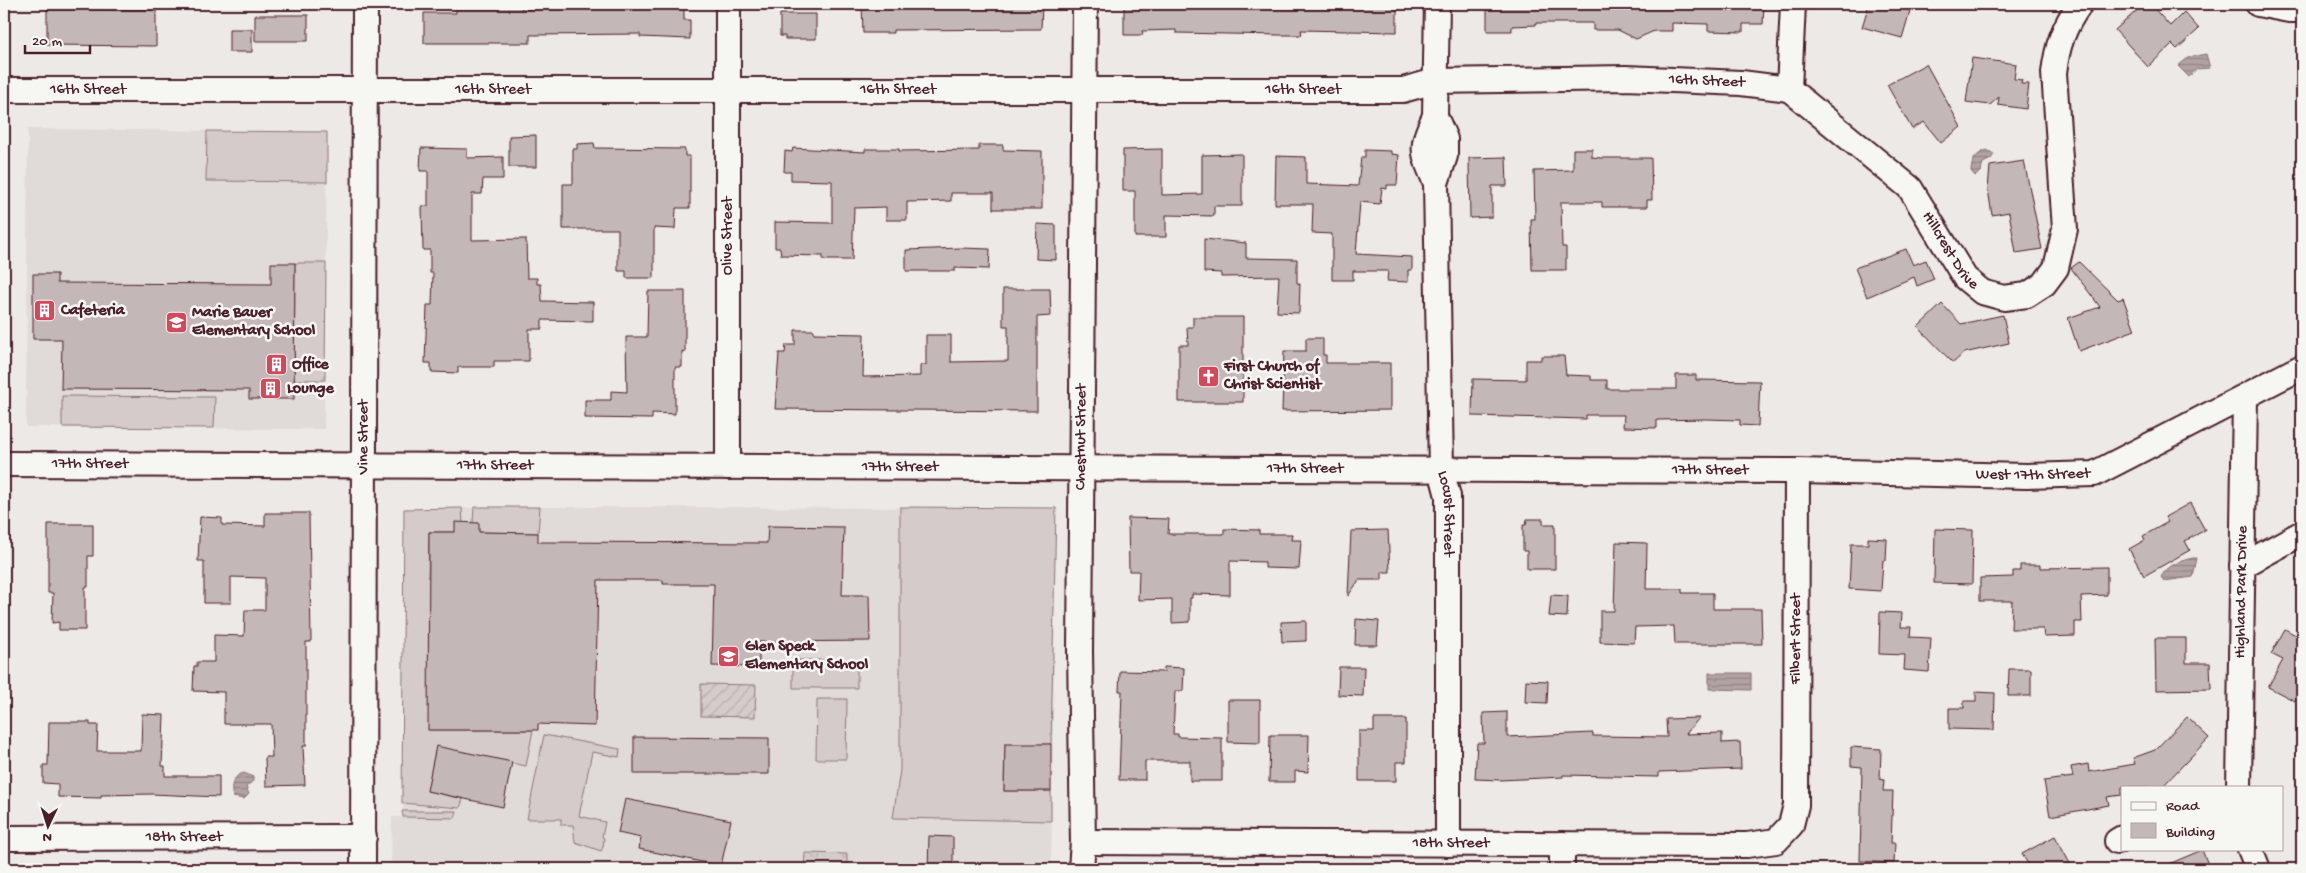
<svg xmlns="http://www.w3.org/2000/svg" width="2306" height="873" viewBox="0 0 2306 873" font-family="'Gochi Hand',sans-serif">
	<defs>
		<pattern id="park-tufts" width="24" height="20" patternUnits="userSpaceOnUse" patternTransform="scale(1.25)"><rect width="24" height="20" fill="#d4cbca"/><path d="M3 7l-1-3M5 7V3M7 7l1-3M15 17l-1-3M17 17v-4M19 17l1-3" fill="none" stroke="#b8aeae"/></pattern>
		<pattern id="garden-furrows" width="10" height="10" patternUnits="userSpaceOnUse" patternTransform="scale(1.25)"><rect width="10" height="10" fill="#d4cbca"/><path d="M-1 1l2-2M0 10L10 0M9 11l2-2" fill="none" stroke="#b8aeae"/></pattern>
		<pattern id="water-rules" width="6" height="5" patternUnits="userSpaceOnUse" patternTransform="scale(1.25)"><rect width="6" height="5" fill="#b1a2a3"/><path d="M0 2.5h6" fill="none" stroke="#928385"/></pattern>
	</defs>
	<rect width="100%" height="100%" fill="#ece9e6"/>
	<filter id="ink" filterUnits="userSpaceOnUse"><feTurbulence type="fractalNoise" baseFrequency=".02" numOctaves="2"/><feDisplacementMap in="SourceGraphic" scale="10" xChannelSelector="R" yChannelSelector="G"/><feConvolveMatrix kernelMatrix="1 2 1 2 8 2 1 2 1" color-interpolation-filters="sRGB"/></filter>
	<g filter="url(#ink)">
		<path fill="#e0dad8" d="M28 129 327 132 324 429 26 427Z
			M540 507 1056 508 1051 869H561L391 866 392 817H403L404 509Z"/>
		<path fill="#d4cbca" stroke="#8f757a" d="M207 131 327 132V182L206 181Z
			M295 263H326L325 380H294Z
			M62 396 215 397 214 428 62 427Z
			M474 507H540L538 533 479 532 473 523Z
			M900 507 1056 508 1051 744 1005 745 1004 791H1051V821L893 818 900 770Z
			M462 508 463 523 455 532H429L428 578 535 579 428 730H533L526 766 436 747 427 791 463 799 460 808 402 803 404 509Z
			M793 660H857V688H793Z
			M817 699H847L846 759H816Z
			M544 735 620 749 619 757 592 752 579 816 605 822 602 837 604 838 603 847 601 851 575 842 573 825H561V819H527Z
			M402 811H457L455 818 403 817Z"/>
		<path fill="url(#park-tufts)" stroke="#8f757a" d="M805 853 847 854V869H804Z"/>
		<path fill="url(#garden-furrows)" stroke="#8f757a" d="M701 684 756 685 755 717 701 716Z"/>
		<path fill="url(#water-rules)" stroke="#886e73" d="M2206 54 2210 68 2196 69 2189 77 2178 66 2189 57Z
			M1987 150 1994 154 1991 159 1983 163 1981 172 1975 176 1971 171C1972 159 1976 154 1987 150Z
			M2193 558H2197L2193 577 2164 581 2161 577C2168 565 2179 561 2193 558Z
			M1709 673H1751V690L1709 689Z
			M244 773 253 777V781L246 787 249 794 244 799 233 797C230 787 232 776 244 773Z"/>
		<path fill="#c4b7b7" stroke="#4a1f2b" d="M456 4 522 6 521 9H564V4L684 5V20H690V39L640 37V34L530 35V43H424V13H456Z
			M862 4H1042L1041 29 893 30V33H863Z
			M1124 4H1397V32L1301 30 1302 35H1280L1176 33V30L1142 31 1143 35H1124Z
			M1487 4H1764L1763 24H1743V32L1708 31V24L1672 23V31H1654L1636 39 1618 30H1593V23H1536V25L1512 26V31H1487Z
			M1869 4H1885L1910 11 1902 38 1862 27Z
			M2144 4H2150L2170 26 2184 12 2199 29 2177 49 2172 44 2148 67 2115 30Z
			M47 9 156 10V46L47 45Z
			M780 14H816V39H785V36H780Z
			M255 15H308V41H255Z
			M229 29H252V52H229Z
			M1972 58 2016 64 2014 79 2022 80 2021 84H2029L2026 109 1998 105 1999 97 1990 105 1966 102Z
			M1926 64 1961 127 1941 143 1924 122 1912 129 1887 85Z
			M536 135V167H509V136Z
			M594 143 595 148 685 149V156H690V208H676L675 229 654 228V278H626V271H618V229H563V184H573V149H577V144Z
			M979 145H1003V150L1042 151V209H993V193H951V201L907 202V220H886V207L854 208 852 260H823V256L781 255 780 248H775V222L832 223V181L791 180V172H784L785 151 792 152 793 148 865 152V149H899V151L979 150Z
			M421 148 467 149V158L503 157V179H483L482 194H472V240L526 239 527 278H537V284H541L542 301 593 302V321L542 320V329H529V361H494V367H458V373L431 372V363H425L427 305H432L433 273H430V250H423L422 206H428V171H420Z
			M1162 149V195L1202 194V155L1242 154V206H1214V216L1166 215V237H1135V191H1123V150Z
			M1573 149H1592V157L1601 158H1651L1652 200H1647V207H1602V202H1561L1562 247H1566V270H1532L1531 219H1535L1534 171 1573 170Z
			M1365 150 1391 151V154L1399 155 1397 185H1387V189L1382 188 1380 204 1360 202 1356 254 1412 257V270H1408V282L1387 281 1388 271H1353V280H1332V234L1312 233 1313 204H1275L1276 156 1306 157V184L1358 186 1361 157H1365Z
			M1506 157 1507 186H1492V217L1470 218 1469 158Z
			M2024 161 2042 249 2016 253 2009 212 1992 215 1988 189 1990 166Z
			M1037 224 1056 225V260L1036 259Z
			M1204 239 1246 243V258L1297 259V283L1300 284 1299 313 1277 312 1279 276 1221 277V273L1204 272Z
			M961 248 990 249 989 269 955 268V271H906V250Z
			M1906 249 1913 265 1926 260 1934 279 1917 286 1914 277 1867 297 1855 268Z
			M2079 262 2118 300 2123 298 2135 330 2079 351 2068 318 2100 307 2071 268Z
			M271 263H295L294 399H249V390L61 389 62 339H33V274H57V283L271 284Z
			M1003 289H1050L1051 316 1037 317V411L775 409 779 353H785L786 345H795V330H814V333L864 334 863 377 920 376V365H926V335H951V362L1008 361V326H1003Z
			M648 291H685V352L682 351V367H675V414L652 413V419L585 418V400H611V391L627 392 626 337H647Z
			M1942 304 1961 324 2003 315 2009 343 1964 353 1953 363 1918 327Z
			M1193 317H1243V402H1179V345H1188L1187 327H1193Z
			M1306 338H1323V355H1326V363H1390V410L1282 411 1284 351H1306Z
			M1541 356H1564L1566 375 1591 376V380H1607V389H1676V375H1696V380L1760 381 1758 426 1740 425V420L1706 419 1657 420V428L1623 427 1624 415H1586V419L1472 416 1473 379 1526 380V360H1541Z
			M2190 503 2205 530 2185 541 2190 550 2144 576 2129 549 2145 540 2143 536 2168 522 2165 517Z
			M265 513H309L311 642H306V746H303L305 785 266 786 265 757H272L271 724H224V692L193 691 194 666H197V662H214V635L244 636 245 610H265V578L231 577V603H204V561H198L200 517 222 518V525L265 526Z
			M1128 518 1169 519 1168 534H1224V529L1259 530V534H1292L1291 540H1301L1299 569 1265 568V562L1230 561V595L1192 594V598H1190V622L1172 623V599L1138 600 1139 571H1129Z
			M1527 519H1543V524H1555V569H1527V551H1523V525H1526Z
			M455 522 479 523V532L538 533V542L767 543 768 526 844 527 842 595H869L870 641 759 642V667L712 666 714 584H663V580H598L595 726 538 724V730H428L429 532H455Z
			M48 524H93V556H88V587H85V630H59V622L52 623 53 593H48Z
			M1935 529 1973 530 1972 584 1934 583Z
			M1388 530 1390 572H1382V580H1359L1348 596 1351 531Z
			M1868 538 1887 539 1886 561 1883 560 1881 591 1849 589 1851 544H1868Z
			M1616 542 1647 543 1646 589H1682V593H1713V609H1761L1762 644H1675L1674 626 1635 627 1634 643 1600 642V611H1614Z
			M2020 565H2040V568L2107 567V595L2081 596 2082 622H2075V636L2044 637 2043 629H2011L2012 601H1980V578L2013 577V571H2020Z
			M1551 595 1568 596 1567 617 1549 616Z
			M1880 612 1902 613 1901 627H1911L1910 637 1931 638 1929 672 1904 670 1905 655 1879 654Z
			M1356 619 1379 621 1377 645H1355Z
			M1306 621V641L1282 642 1281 622Z
			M2285 629 2302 639V688L2295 701 2268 687 2283 660 2271 654Z
			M2155 638H2186V663H2210L2211 689 2156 690Z
			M1164 667 1184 668 1183 691H1175L1173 734H1178V737L1222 738V781H1190V761H1145V780H1119L1122 691H1119L1120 671 1164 672Z
			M1339 667H1364L1363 696 1338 695Z
			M2009 669H2031V696H2008Z
			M1526 680 1548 681 1547 703 1525 702Z
			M1976 692 1995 693 1994 730 1949 729V708H1964V701H1976Z
			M1228 700H1260V743L1228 742Z
			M1507 712V737L1593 733V736L1667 737 1666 719 1699 718 1686 734 1722 733V743L1740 742 1741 769 1659 772V777L1563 775V777L1500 780 1475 779 1477 743H1484L1483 713Z
			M142 714 164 715 162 766H165V776H219V797L152 794 101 795V798L58 797V784L43 783V765H48L49 722H90V725H98L97 751H141Z
			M2187 717 2209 738 2162 787H2122V795L2107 797 2109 805 2050 816 2044 781 2073 777 2071 767 2088 764 2089 772 2135 764 2133 758 2155 750Z
			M1374 719H1406V762H1396V781H1359V731H1374Z
			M1270 735H1309L1308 772 1295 771V782H1269Z
			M634 737 769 738V774H634Z
			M1005 744H1051V791H1004Z
			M436 746 512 762 503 807 427 791Z
			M1851 747 1881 749 1880 779 1884 780 1883 791H1893L1891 843H1895L1894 863 1860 861 1862 767 1851 766Z
			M625 799 731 820 721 866 639 849 641 838 618 833Z
			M929 836 953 837V869H928Z
			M2055 836 2073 869H2031L2022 854Z
			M2202 850 2210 869H2157Z"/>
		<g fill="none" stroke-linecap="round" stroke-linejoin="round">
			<defs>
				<g id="minor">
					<path id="s1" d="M1437 4 1435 116 1445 139V156L1436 183 1441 470 1448 496V844"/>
					<path d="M2258 4 2289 10H2302"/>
					<path id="s2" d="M1789 89 1910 188 1965 278 1982 292 2004 298 2027 295 2044 284 2056 268 2065 229 2054 73C2057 46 2064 26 2080 4"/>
					<path d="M1789 89 1793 4"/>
					<path id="s3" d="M4 90H1403L1435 81 1626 78 1741 83 1789 89"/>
					<path d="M1435 116C1420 147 1422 152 1436 183"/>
					<path id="s4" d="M4 464 1797 471 2027 476 2094 474 2302 367"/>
					<path d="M728 467V4"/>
					<path d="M2242 566 2302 533"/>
					<path id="s5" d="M2239 787 2245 398"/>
					<path id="s6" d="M4 838 364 837"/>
					<path d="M2117 841 2122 838"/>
					<path id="s7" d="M1083 842 1747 845 1776 841 1791 825 1796 805 1797 471"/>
					<path d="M2250 849 2258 869"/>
					<path id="s8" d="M363 869 365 4"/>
					<path id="s9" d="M1081 869 1083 842 1080 652 1085 4"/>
					<path d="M1562 869V844"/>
				</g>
			</defs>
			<use href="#minor" stroke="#4a1f2b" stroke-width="28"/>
			<use href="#minor" stroke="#f6f6f2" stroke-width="24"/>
		</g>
	</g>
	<defs>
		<symbol id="building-square" viewBox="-11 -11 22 22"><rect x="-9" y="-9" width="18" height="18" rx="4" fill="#d1495b" stroke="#f6f6f2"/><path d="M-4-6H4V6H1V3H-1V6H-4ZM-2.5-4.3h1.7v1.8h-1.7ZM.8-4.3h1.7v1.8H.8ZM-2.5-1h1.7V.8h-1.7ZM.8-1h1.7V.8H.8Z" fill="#fff"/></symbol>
		<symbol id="school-square" viewBox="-11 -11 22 22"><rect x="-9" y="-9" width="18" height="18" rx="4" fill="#d1495b" stroke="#f6f6f2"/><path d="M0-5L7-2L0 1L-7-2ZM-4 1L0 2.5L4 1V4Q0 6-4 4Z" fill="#fff"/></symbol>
		<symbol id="church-square" viewBox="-11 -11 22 22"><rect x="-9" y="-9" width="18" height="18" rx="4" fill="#d1495b" stroke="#f6f6f2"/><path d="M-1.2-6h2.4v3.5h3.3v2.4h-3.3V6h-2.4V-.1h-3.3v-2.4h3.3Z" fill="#fff"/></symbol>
	</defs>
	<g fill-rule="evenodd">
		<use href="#building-square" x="32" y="298" width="25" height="25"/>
		<use href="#school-square" x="164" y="310" width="25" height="25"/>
		<use href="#building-square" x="264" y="352" width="25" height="25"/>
		<use href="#church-square" x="1196" y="364" width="25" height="25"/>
		<use href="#building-square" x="258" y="376" width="25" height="25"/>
		<use href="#school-square" x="716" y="644" width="25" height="25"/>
	</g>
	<g text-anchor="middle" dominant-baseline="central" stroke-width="5" stroke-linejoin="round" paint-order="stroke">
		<g font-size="16" fill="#4a1f2b" stroke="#f6f6f2">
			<text stroke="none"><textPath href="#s3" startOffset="1704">16th Street</textPath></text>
			<text stroke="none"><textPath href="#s3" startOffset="84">16th Street</textPath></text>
			<text stroke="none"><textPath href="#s3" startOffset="894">16th Street</textPath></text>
			<text stroke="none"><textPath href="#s3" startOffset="1299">16th Street</textPath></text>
			<text stroke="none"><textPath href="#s3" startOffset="489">16th Street</textPath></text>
			<text transform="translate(728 236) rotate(-90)">Olive Street</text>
			<text stroke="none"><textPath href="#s2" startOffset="231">Hillcrest Drive</textPath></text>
			<text stroke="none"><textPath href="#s8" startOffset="432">Vine Street</textPath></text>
			<text stroke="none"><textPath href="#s9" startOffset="432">Chestnut Street</textPath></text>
			<text stroke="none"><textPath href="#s4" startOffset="86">17th Street</textPath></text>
			<text stroke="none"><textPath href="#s4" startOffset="491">17th Street</textPath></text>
			<text stroke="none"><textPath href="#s4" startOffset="896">17th Street</textPath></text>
			<text stroke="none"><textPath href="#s4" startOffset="1301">17th Street</textPath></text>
			<text stroke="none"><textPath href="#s4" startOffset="1706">17th Street</textPath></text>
			<text stroke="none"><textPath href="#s4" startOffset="2029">West 17th Street</textPath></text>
			<text stroke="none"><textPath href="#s1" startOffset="514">Locust Street</textPath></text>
			<text stroke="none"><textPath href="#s5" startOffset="195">Highland Park Drive</textPath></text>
			<text stroke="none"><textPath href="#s7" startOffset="902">Filbert Street</textPath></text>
			<text stroke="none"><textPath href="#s6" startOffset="180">18th Street</textPath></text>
			<text stroke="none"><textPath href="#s7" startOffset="368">18th Street</textPath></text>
		</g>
		<g font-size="16" font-weight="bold" fill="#4a1f2b" stroke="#f6f6f2" text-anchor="start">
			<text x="61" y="311">Cafeteria</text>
			<text x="192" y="313">Marie Bauer<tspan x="192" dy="18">Elementary School</tspan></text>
			<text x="292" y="365">Office</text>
			<text x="1224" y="367">First Church of<tspan x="1224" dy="18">Christ Scientist</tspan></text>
			<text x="287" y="389">Lounge</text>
			<text x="745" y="647">Glen Speck<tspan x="745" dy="18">Elementary School</tspan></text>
		</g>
	</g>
	<rect width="2306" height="873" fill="none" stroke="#f6f6f2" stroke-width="20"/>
	<rect x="10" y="10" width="2286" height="853" fill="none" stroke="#4a1f2b" stroke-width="2" filter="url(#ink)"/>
	<rect x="2121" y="786" width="162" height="65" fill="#f6f6f2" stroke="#b1a0a2"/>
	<rect x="2131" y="802" width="25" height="8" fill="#f6f6f2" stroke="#b1a0a2"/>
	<text x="2166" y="810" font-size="15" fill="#4a1f2b">Road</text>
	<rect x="2131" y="823" width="25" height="15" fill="#c4b7b7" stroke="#b1a0a2"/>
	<text x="2166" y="836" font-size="15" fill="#4a1f2b">Building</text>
	<g transform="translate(48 826) rotate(184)" stroke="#f6f6f2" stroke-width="4" paint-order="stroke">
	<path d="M0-4L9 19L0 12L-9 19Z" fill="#4a1f2b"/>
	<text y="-8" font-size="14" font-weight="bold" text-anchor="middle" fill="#4a1f2b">N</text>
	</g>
	<path d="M25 45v8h65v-8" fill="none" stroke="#4a1f2b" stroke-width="2.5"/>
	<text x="32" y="45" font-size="15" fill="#4a1f2b" stroke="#f6f6f2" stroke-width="4" paint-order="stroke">20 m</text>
</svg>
